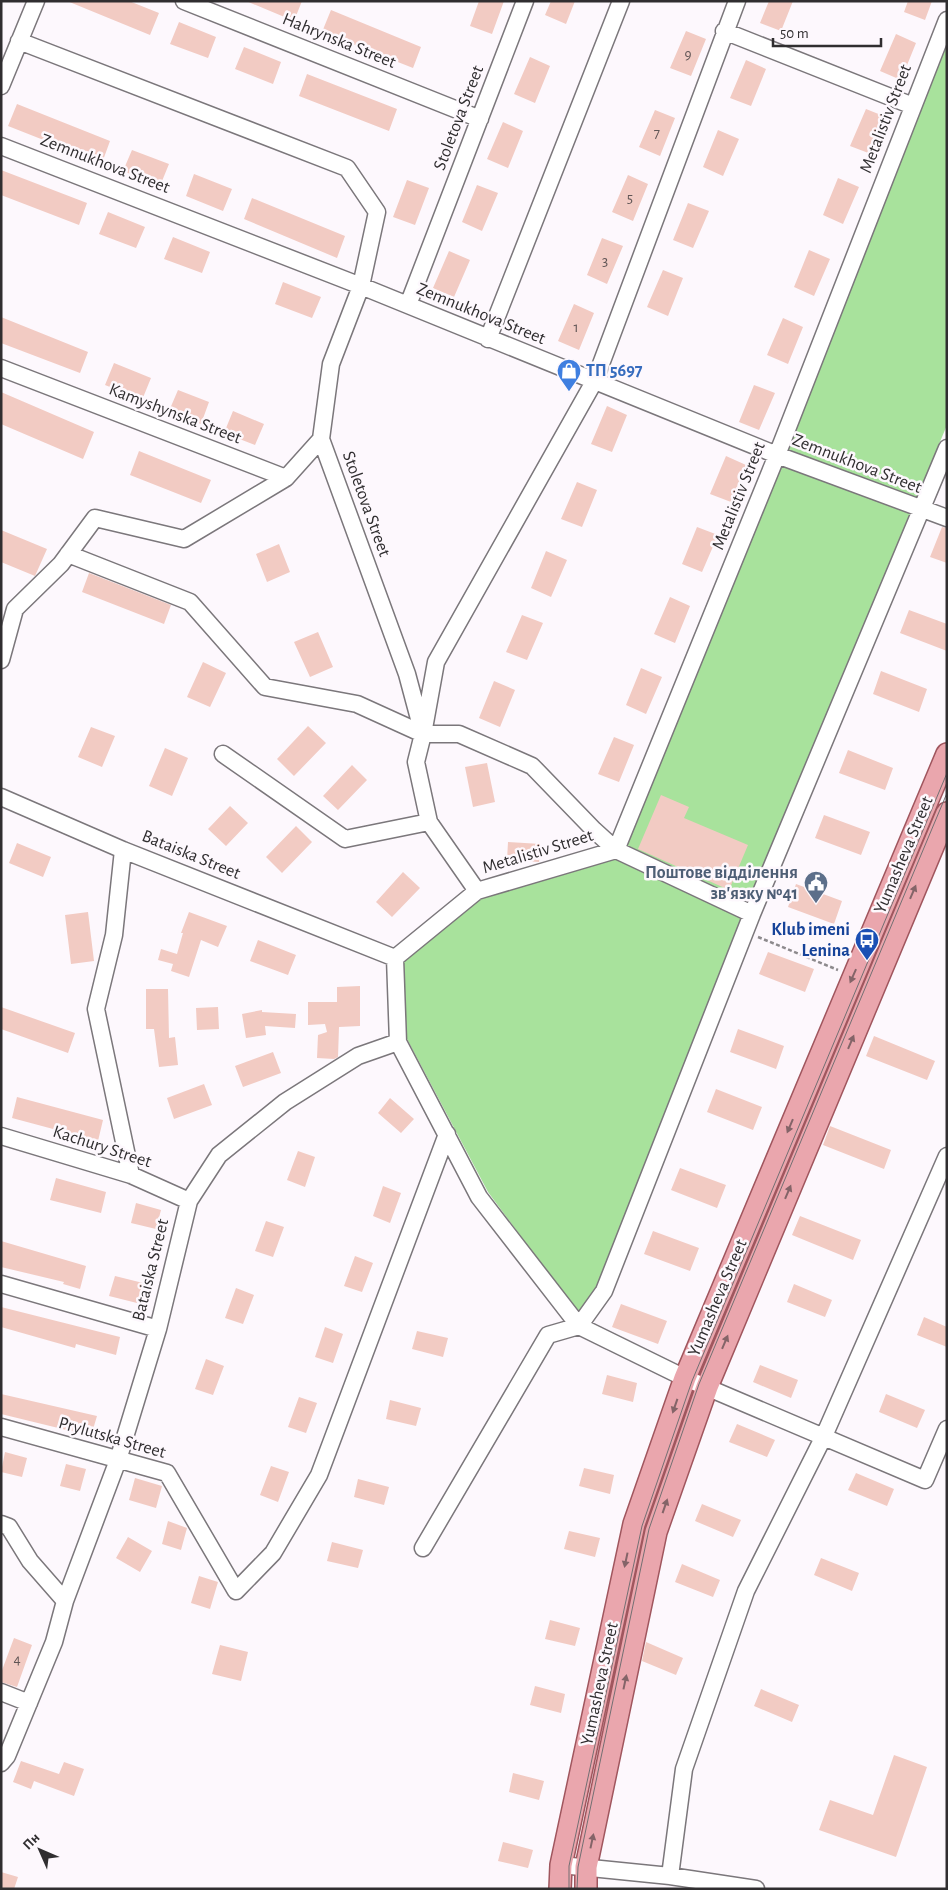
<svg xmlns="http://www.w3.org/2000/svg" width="948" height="1890" viewBox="0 0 948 1890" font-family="'Alegreya Sans',sans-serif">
	<rect width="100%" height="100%" fill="#fdf8fd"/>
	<path fill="#a8e29c" d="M947 43V425L745 910 599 1286 578 1314 488 1192 407 1039 402 961 482 898 623 855Z"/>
	<path fill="#f2cbc3" d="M67 1H129L159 13 150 35Z
		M246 1H302L294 21Z
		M479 1H504L492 34 470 26Z
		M551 1H575L566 24 545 15Z
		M769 1H793L781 31 760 23Z
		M908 1H932L925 20 904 12Z
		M331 10 421 47 413 68 322 32Z
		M179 22 216 37 208 58 170 44Z
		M686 31 706 39 691 76 670 68Z
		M896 34 916 43 901 80 880 71Z
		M244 47 281 62 273 84 235 69Z
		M530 57 550 66 535 103 514 94Z
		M746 60 766 69 751 106 730 98Z
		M307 74 397 109 389 131 299 96Z
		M17 104 110 141 102 163 8 126Z
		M866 109 886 117 871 154 850 146Z
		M655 110 675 118 660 156 639 147Z
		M503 122 523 131 508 168 487 159Z
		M718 130 739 139 723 176 703 167Z
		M132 150 169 164 160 186 123 171Z
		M1 170 87 203 79 225 1 195Z
		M194 174 232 189 223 211 186 196Z
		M628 175 648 184 633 221 612 212Z
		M838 178 859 187 843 224 823 215Z
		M407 180 429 188 415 225 393 217Z
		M477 185 498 193 482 231 462 222Z
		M252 198 345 236 337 258 244 219Z
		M688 203 709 211 693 248 673 240Z
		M108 212 145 227 136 248 99 234Z
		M173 237 210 252 202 273 164 259Z
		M602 238 623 246 607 284 587 275Z
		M809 250 830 259 814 296 794 287Z
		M449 251 470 260 454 297 433 288Z
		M663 270 683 278 668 316 647 307Z
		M283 282 321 297 312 318 275 304Z
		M574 304 594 313 579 350 558 341Z
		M1 317 88 352 80 373 1 343Z
		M783 318 803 327 788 364 767 355Z
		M114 363 151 378 142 400 105 385Z
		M754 385 775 393 759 430 739 422Z
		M178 390 209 402 201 424 169 411Z
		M1 392 94 432 83 459 1 424Z
		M607 406 627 415 612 452 591 444Z
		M233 411 264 424 255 445 224 433Z
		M139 451 211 480 201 503 130 475Z
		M726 456 746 465 731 502 710 494Z
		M577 482 597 490 582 527 561 519Z
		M697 527 718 535 702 572 682 564Z
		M942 527 947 528V563L930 557Z
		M1 530 47 549 35 576 1 562Z
		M279 544 290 572 267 582 256 554Z
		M546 551 567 560 551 597 531 588Z
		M89 573 171 605 164 624 82 592Z
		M670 597 690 606 675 643 654 634Z
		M909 610 947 624V651L900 633Z
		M522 615 543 623 527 660 506 652Z
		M318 632 333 667 310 677 294 642Z
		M203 662 226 673 210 707 187 697Z
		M641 668 662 677 646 714 626 705Z
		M881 671 927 689 919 712 873 694Z
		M494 681 515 690 500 727 479 718Z
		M308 726 326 743 294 776 277 759Z
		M91 727 115 736 102 767 78 757Z
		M614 737 634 745 619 782 598 774Z
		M165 748 188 758 172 796 149 786Z
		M848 750 893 768 885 790 839 773Z
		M487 763 495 802 473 807 465 767Z
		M352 765 367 780 338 810 323 796Z
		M661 795 689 807 684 818 748 845 729 890 638 849Z
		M230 806 248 823 226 846 208 829Z
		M824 815 870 832 861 855 815 838Z
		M296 826 312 842 282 873 266 857Z
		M508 842 541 844 539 862 507 860Z
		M17 843 51 857 43 877 9 863Z
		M403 872 420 888 392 917 376 902Z
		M796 884 842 901 834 924 788 907Z
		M88 912 94 961 71 964 65 915Z
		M189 912 227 926 218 947 201 940 189 977 171 971 173 964 158 960 161 949 177 954 183 933H181Z
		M258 940 296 955 288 975 250 961Z
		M768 952 814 969 805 992 759 974Z
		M360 986V1026L339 1027 338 1057 334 1059 317 1058 318 1035 327 1032 325 1024 308 1025V1002H337V987Z
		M146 989H168L169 1038 175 1037 178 1065 159 1067 154 1029H146Z
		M1 1007 75 1033 68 1053 1 1029Z
		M218 1007 219 1029 197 1030 196 1008Z
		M262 1010V1012L296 1014 295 1028 265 1026 266 1035 246 1038 242 1014Z
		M738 1029 784 1046 776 1069 730 1052Z
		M874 1036 935 1061 927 1080 866 1056Z
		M273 1052 281 1073 243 1087 235 1066Z
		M204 1084 212 1105 174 1119 167 1098Z
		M716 1089 762 1107 753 1130 707 1112Z
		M17 1097 103 1120 98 1141 12 1118Z
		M390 1098 414 1119 401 1133 378 1113Z
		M830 1126 891 1150 884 1169 823 1145Z
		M298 1151 315 1157 305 1187 287 1180Z
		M680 1168 726 1185 717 1208 671 1190Z
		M56 1178 106 1192 101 1213 50 1200Z
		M383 1186 401 1193 390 1223 373 1216Z
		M136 1203 161 1210 156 1229 131 1223Z
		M800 1216 861 1240 853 1260 792 1235Z
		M266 1221 284 1227 273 1257 255 1251Z
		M653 1231 699 1248 690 1271 644 1254Z
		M1 1241 86 1266 80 1289 63 1284 64 1282 1 1267Z
		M355 1256 373 1263 362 1292 344 1286Z
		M115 1276 143 1283 137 1303 109 1296Z
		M794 1284 832 1300 825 1317 787 1302Z
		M236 1288 254 1295 243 1324 225 1318Z
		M621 1304 667 1321 658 1344 612 1327Z
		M1 1307 120 1337 116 1355 76 1344 75 1348 1 1327Z
		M924 1317 947 1327V1347L917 1335Z
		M325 1327 343 1334 333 1363 315 1357Z
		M417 1331 448 1338 443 1357 412 1349Z
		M206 1359 224 1366 213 1395 195 1389Z
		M760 1365 798 1380 791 1398 753 1382Z
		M607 1375 637 1383 633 1402 602 1394Z
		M1 1394 97 1416 91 1436 1 1414Z
		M886 1394 925 1410 917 1428 879 1412Z
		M299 1397 317 1403 306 1433 288 1427Z
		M390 1400 421 1408 416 1426 386 1419Z
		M737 1424 775 1440 767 1457 729 1442Z
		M5 1452 27 1458 22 1477 1 1472Z
		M66 1464 86 1469 80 1491 60 1486Z
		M271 1466 289 1472 278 1502 260 1495Z
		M584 1468 614 1475 610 1494 579 1486Z
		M856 1473 894 1489 887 1506 848 1490Z
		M135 1478 162 1486 156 1508 129 1500Z
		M358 1479 389 1487 384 1505 354 1497Z
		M702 1504 741 1520 733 1537 695 1521Z
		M168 1521 187 1528 181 1550 162 1544Z
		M569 1531 600 1538 595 1557 564 1549Z
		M128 1537 152 1551 140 1572 116 1558Z
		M332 1542 363 1550 358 1568 327 1561Z
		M821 1558 859 1573 852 1591 814 1575Z
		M682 1564 720 1580 713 1597 675 1582Z
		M199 1576 218 1582 210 1609 191 1603Z
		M550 1620 580 1628 575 1646 545 1639Z
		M14 1638 32 1645 17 1687 1 1682V1673Z
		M646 1642 683 1658 676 1675 642 1661Z
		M220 1645 248 1652 241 1681 212 1674Z
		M535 1686 565 1694 561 1713 530 1705Z
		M761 1689 799 1705 792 1722 754 1706Z
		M894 1755 927 1767 896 1857 819 1830 830 1800 873 1815Z
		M21 1761 59 1774 64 1762 84 1769 74 1796 34 1781 31 1789 13 1782Z
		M513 1773 544 1781 539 1800 509 1792Z
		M503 1842 533 1850 528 1868 498 1861Z
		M1 1872 18 1877 14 1889H1Z"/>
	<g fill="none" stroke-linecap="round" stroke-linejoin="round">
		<defs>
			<path id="minor" d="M184 1 480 119
				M947 20 777 455 616 850 477 891 395 958 398 1042 479 1197 579 1326 685 1378 925 1480 947 1429
				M724 31 913 106
				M19 41 347 168 377 212 361 286 331 364 321 439 407 674 422 730
				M1 86 36 1
				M1 146 361 286 777 455 947 518
				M408 305 525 1
				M488 339 621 1
				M1 368 286 478 321 439
				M68 554 190 602 265 687 357 704 423 734H459L532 766 594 830 616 850 752 914
				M15 609 61 564 95 518 184 539 286 478
				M1 660 15 609
				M223 754 345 839 429 822
				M1 797 123 850 395 958
				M123 850 114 935 96 1009 131 1175
				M477 891 429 822 416 762 423 734 436 662 595 380 737 1
				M1 1136 131 1175 189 1201
				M1 1284 158 1329
				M579 1326 604 1291 752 914 947 448
				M1 1427 167 1473 236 1591 273 1553 319 1475 447 1134
				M1 1524 9 1527 30 1561 65 1601 54 1642 7 1756 1 1763
				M423 1548 548 1335 579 1326
				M65 1601 118 1460 158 1329 189 1201 219 1155 285 1102 358 1056 398 1042
				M1 1692 29 1703
				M561 1865 670 1876 756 1889
				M670 1876 684 1769 746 1591 824 1436 947 1156"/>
			<path id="major" d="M560 1889 561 1865 634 1524 685 1378 947 754
				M586 1889V1867L656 1532 707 1387 947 813"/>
		</defs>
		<use href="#minor" stroke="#7b777b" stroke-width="19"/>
		<use href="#major" stroke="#a0565e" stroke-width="24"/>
		<path stroke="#8d8a8d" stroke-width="2.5" stroke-dasharray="4 2.5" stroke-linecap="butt" d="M758 937 838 970"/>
		<use href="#minor" stroke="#fff" stroke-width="16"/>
		<use href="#major" stroke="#eaa6ad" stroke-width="21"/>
		<path stroke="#726f72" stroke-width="1" d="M569 1889V1866L642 1526 692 1381 947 773
			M577 1889 578 1867 649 1529 699 1384 947 793"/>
	</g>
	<defs><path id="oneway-solid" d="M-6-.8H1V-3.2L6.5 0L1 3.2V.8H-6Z" transform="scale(1.25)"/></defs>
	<g fill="#846468">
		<use href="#oneway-solid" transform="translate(913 892) rotate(-67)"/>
		<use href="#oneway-solid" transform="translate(853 976) rotate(114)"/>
		<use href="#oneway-solid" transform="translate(851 1042) rotate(-67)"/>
		<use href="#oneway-solid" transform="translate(790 1126) rotate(113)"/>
		<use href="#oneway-solid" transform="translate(788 1192) rotate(-67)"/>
		<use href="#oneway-solid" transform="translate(725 1342) rotate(-67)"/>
		<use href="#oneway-solid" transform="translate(675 1406) rotate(109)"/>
		<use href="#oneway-solid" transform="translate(665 1506) rotate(-71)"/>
		<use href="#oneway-solid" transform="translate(626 1560) rotate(102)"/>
		<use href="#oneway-solid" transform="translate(625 1682) rotate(-78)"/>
		<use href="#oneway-solid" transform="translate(592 1841) rotate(-78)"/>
	</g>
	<defs>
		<symbol id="shop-pin" viewBox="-11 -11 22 30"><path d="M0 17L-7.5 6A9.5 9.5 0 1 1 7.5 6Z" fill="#3f7fe0" stroke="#fdf8fd"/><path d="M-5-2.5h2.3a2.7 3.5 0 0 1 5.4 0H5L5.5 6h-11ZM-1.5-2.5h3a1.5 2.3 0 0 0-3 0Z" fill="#fff"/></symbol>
		<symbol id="civic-pin" viewBox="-11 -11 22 30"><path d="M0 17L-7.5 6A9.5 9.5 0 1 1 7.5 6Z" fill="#5c6f8a" stroke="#fdf8fd"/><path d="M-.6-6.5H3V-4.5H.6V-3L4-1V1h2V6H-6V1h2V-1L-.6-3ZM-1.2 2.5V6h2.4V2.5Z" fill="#fff"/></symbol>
		<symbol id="bus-pin" viewBox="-11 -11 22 30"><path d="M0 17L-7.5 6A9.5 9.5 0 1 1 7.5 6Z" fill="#1a4fb4" stroke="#fdf8fd"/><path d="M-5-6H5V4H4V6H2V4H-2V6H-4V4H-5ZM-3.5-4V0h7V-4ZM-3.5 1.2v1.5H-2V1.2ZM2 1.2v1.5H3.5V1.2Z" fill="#fff"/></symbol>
	</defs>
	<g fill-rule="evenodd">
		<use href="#shop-pin" x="555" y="357" width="28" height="38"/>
		<use href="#civic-pin" x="802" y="869" width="28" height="38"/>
		<use href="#bus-pin" x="853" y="926" width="28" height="38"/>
	</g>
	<g text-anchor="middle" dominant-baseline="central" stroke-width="5" stroke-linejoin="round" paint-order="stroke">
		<g font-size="15" fill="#605555">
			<text x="688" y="54">9</text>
			<text x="657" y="133">7</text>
			<text x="630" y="198">5</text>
			<text x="605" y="261">3</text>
			<text x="576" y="327">1</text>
			<text x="17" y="1659">4</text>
		</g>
		<g font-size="18" fill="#302e30" stroke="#fdf8fd">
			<text transform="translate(339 41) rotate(22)">Hahrynska Street</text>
			<text transform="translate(459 118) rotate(-69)">Stoletova Street</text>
			<text transform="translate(886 119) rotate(-69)">Metalistiv Street</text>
			<text transform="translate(105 164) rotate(21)">Zemnukhova Street</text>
			<text transform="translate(481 314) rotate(22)">Zemnukhova Street</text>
			<text transform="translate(175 414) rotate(21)">Kamyshynska Street</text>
			<text transform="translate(857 464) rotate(21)">Zemnukhova Street</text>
			<text transform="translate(739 496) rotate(-68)">Metalistiv Street</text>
			<text transform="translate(366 504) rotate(70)">Stoletova Street</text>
			<text transform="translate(538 852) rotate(-17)">Metalistiv Street</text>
			<text transform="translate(191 855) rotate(22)">Bataiska Street</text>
			<text transform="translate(904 855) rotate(-67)">Yumasheva Street</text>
			<text transform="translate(102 1147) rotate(18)">Kachury Street</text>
			<text transform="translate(151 1270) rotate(-76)">Bataiska Street</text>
			<text transform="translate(718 1298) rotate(-67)">Yumasheva Street</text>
			<text transform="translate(112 1438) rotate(16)">Prylutska Street</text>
			<text transform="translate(600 1684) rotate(-78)">Yumasheva Street</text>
		</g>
		<g font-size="18" font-weight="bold" fill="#366cbe" stroke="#fdf8fd" text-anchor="start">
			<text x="586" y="371">ТП 5697</text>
		</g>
		<g font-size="18" font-weight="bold" fill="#4e5e75" stroke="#fdf8fd" text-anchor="end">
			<text x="798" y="873">Поштове відділення<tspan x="798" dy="21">зв'язку №41</tspan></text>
		</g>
		<g font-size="18" font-weight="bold" fill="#164399" stroke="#fdf8fd" text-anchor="end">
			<text x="850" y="930">Klub imeni<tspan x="850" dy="21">Lenina</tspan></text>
		</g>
	</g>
	<rect width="948" height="1890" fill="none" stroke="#302e30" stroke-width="5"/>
	<g transform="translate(40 1850) rotate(315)" stroke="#fdf8fd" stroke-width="4" paint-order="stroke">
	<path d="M0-4L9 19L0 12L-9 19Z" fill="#302e30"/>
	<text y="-8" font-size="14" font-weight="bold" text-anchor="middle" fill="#302e30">Пн</text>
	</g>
	<path d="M773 38v8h108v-8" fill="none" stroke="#302e30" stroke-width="2.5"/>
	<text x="780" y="38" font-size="15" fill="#302e30" stroke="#fdf8fd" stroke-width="4" paint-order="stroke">50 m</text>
</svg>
